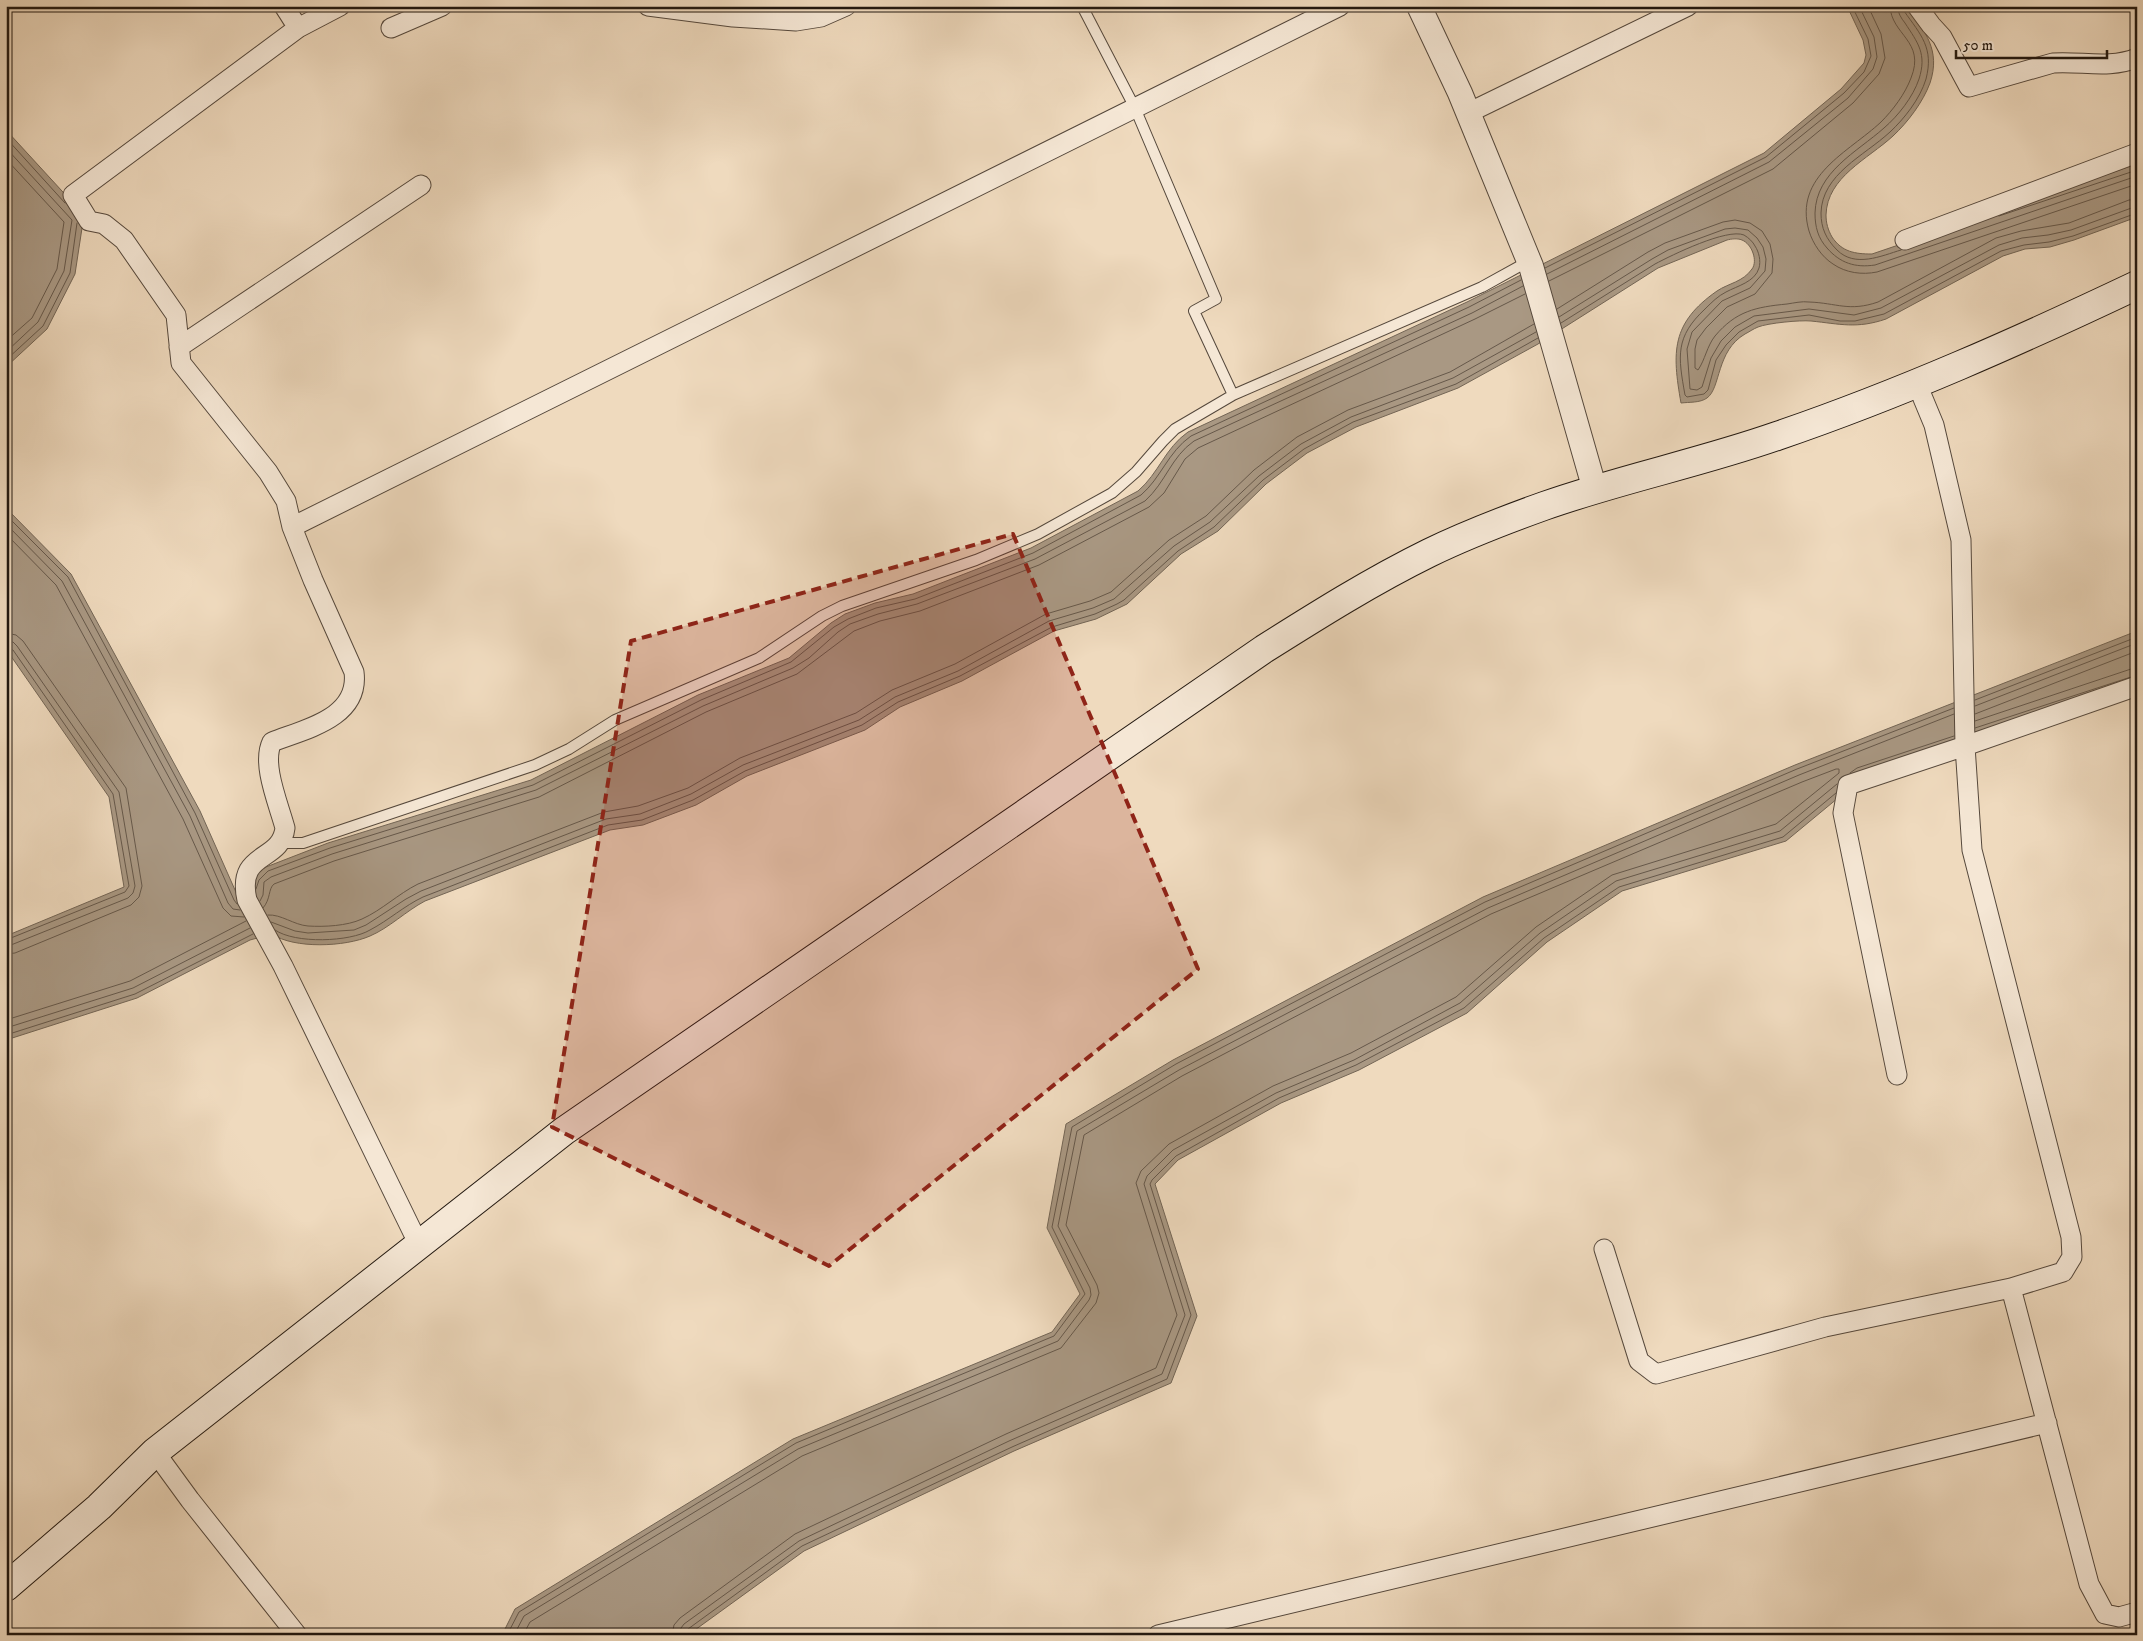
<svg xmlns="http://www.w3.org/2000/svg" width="2143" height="1641" viewBox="0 0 2143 1641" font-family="'IM FELL DW Pica',serif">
	<rect width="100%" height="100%" fill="#efdabe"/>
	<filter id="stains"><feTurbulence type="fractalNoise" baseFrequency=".004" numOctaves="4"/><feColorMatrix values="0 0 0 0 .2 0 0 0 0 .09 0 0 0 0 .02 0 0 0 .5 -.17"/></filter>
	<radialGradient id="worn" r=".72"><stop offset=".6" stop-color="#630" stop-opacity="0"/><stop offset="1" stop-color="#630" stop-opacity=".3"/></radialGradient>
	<path fill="#a99883" stroke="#736555" d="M1847 6H1907C1925 32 1941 50 1930 83 1923 102 1908 122 1893 136 1868 159 1827 177 1826 215 1826 223 1828 230 1832 237 1842 252 1855 254 1872 254L2137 164V217L2074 240 2050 247 2025 249 2003 256 1886 319C1857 329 1840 324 1811 321 1800 320 1768 323 1758 327 1753 329 1749 332 1745 334 1716 351 1721 388 1707 398 1700 403 1689 402 1681 403 1672 352 1671 323 1717 291 1729 283 1743 282 1752 269 1758 261 1752 244 1742 240 1737 238 1731 239 1727 240L1658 268 1538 344 1458 388 1356 427 1307 453 1266 484 1218 531 1181 554 1127 604 1096 619 1054 631 962 681 900 707 865 730 747 776 696 805 643 825 610 830 425 901C406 911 389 928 370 936 345 947 294 949 272 934L250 940 137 998 6 1040V936L124 887 109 797 6 649V508L71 574 200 811 239 899 259 871 266 867 328 843 531 780 698 695 789 658 831 623 845 614 875 603 913 594 1031 548 1138 491C1159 473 1165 448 1188 432L1467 302 1764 153 1841 89 1864 63 1866 55 1863 40Z
		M6 130 84 215 75 274 47 329 6 367Z
		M2137 631V685L1861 779 1786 841 1622 891 1547 942 1467 1013 1359 1070 1281 1103 1178 1160 1155 1184 1197 1316 1171 1383 1014 1451 804 1551 688 1635H502L515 1609 793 1439 1052 1332 1080 1294 1047 1228 1066 1124 1173 1060 1483 897 1795 765Z"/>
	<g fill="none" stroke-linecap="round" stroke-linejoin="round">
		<path stroke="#66584a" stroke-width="1" d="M1890 6C1891 35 1926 41 1911 78 1905 94 1893 110 1881 122 1849 152 1793 176 1809 231 1813 244 1822 257 1833 264 1846 273 1862 275 1877 272L2137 184
			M1897 6C1898 13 1901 18 1905 23 1918 43 1927 54 1919 79 1913 97 1898 116 1884 128 1857 152 1816 172 1815 213 1815 227 1818 238 1827 248 1840 263 1855 268 1875 265L2137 176
			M6 138 65 203
			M6 148 72 220 64 271 38 322 6 352
			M6 159 64 222 57 269 32 318 6 341
			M1999 216 2137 170
			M1901 250C1881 256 1855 268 1837 250 1826 239 1821 228 1821 213 1822 174 1864 156 1890 132 1904 119 1920 99 1926 79 1934 48 1921 35 1904 11V6
			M1545 268 1766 157 1844 93 1864 72 1871 56 1868 39 1852 6
			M1547 274 1769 162 1848 98 1873 69 1877 57 1874 37 1859 6
			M1549 281 1773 169 1853 103 1879 74 1885 58 1881 34 1868 6
			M1557 309 1648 252 1665 243 1723 222 1735 220 1750 223 1762 231 1770 244 1773 259 1772 273 1755 294 1727 307 1706 328 1697 340 1695 349V368L1698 370C1705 360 1707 346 1715 336 1736 311 1756 307 1787 304 1794 303 1802 301 1809 302 1837 303 1849 312 1878 302L1996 238 2021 231 2069 223 2129 200 2137 199
			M1559 317 1652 259 1668 250 1725 229 1735 228 1748 230 1757 238 1763 247 1766 259 1765 271 1750 288 1722 301 1692 332 1687 349 1690 389 1697 390 1702 387 1711 358 1721 341 1735 327 1754 316 1809 309 1854 315 1881 308 1999 245 2022 238 2048 235 2071 230 2137 206
			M1561 323 1655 264C1672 255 1727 228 1744 235 1749 238 1753 242 1755 246 1759 252 1761 261 1759 268 1755 282 1737 286 1726 292 1718 296 1712 302 1705 309 1675 337 1678 356 1685 395L1687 397 1704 394 1708 390 1716 360 1726 345 1739 332 1758 321 1809 315 1840 321H1855L1884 314 2001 251 2024 245 2049 242 2073 236 2137 213
			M6 360 43 326 70 273 77 223
			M6 515 68 577 195 813 234 900 237 904
			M6 524 62 581 190 816 228 903 233 909 240 910
			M6 534 56 585 183 819 223 908 231 916 244 917
			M6 633 16 635 23 641 126 788 142 886 139 897 131 905 15 953 6 954
			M6 641 13 642 17 646 119 792 135 886 133 893 128 898 6 947
			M6 647 13 650 113 794 129 886 125 892 6 940
			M1975 700 2137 637
			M1975 706 2137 643
			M1975 714 2137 651
			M1975 721 2137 667
			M1975 728 2137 675
			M1850 773 1857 768 1954 736
			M256 889 259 880 268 871 330 848 533 785 701 700 791 662 834 627 848 619 876 608 915 599 1033 553 1141 495C1161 478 1168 452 1191 436L1469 307 1521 280
			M260 901 263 895 264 882 271 877 332 854 536 790 703 706 793 668 809 658 838 632 850 624 878 614 917 604 1035 559 1145 501C1166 482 1171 457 1194 441L1472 313 1523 286
			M263 908C271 899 268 889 274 884L334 861 539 797 706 712 797 674 854 631 880 621 920 611 1039 565 1149 507 1164 493 1185 459 1198 448 1475 319 1525 294
			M268 915C281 914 294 925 308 926 324 927 347 926 362 919 382 910 398 894 418 884L604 812 638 806 688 788 740 758 856 713 892 690 955 664 1046 614 1090 601 1111 592 1169 540 1206 516 1254 470 1297 437 1348 410 1450 372 1534 324
			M271 922 295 931 308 933 354 930 366 925 406 899 421 891 606 819 640 814 691 794 743 765 859 720 895 697 958 671 1049 621 1093 608 1114 599 1174 546 1210 522 1259 476 1301 444 1351 417 1453 378 1536 332
			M275 930C295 944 350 942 370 930 389 920 404 906 423 897L608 825 642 820 693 800 745 771 862 725 898 702 960 676 1052 627 1095 614 1117 604 1124 600 1178 551 1214 527 1263 480 1304 449 1353 422 1456 384 1538 338
			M6 1020 130 981 246 921
			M6 1028 133 988 250 928
			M6 1035 135 994 253 934
			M507 1635 519 1612 796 1443 1054 1336 1085 1294 1052 1227 1072 1127 1176 1064 1485 902 1797 769 1954 708
			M514 1635 524 1616 798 1449 1058 1341 1089 1300 1091 1295 1090 1288 1058 1226 1077 1131 1179 1070 1488 908 1799 775 1954 714
			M523 1635 530 1622 802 1456 1061 1348 1096 1303 1099 1293 1097 1285 1066 1225 1084 1135 1182 1076 1491 914 1802 782 1836 769H1839V773L1776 824 1612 875 1536 927 1456 997 1351 1053 1273 1086 1169 1144 1141 1171 1136 1183 1177 1315 1156 1368 1006 1434 795 1534 680 1618 674 1625 672 1635
			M680 1635 681 1628 684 1624 799 1541 1009 1441 1162 1374 1185 1315 1144 1184 1147 1176 1173 1150 1276 1093 1354 1060 1460 1003 1540 933 1616 881 1780 831 1837 784
			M686 1635 688 1629 802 1546 1012 1447 1167 1379 1191 1315 1150 1184 1152 1180 1176 1156 1279 1098 1356 1065 1464 1008 1544 938 1619 887 1783 837 1836 793"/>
		<defs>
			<path id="service" d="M1082 6 1135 108 1216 299 1194 311 1233 395
				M279 843H303L535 765 569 749 615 720 759 658 822 616 842 606 976 560 1038 534 1112 493 1136 472 1163 441 1175 429 1233 395 1482 287 1529 261"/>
			<path id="minor" d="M284 6 298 28
				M340 6 298 28 73 195 89 221 104 224 124 240 176 315 181 363 268 472 286 501 292 527 313 580 354 672C360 718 305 729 272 742 261 764 279 805 285 828 281 863 236 850 247 900L283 966 419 1245
				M648 6 733 17 796 21 821 17 846 6
				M1917 6 1931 25 1942 37 1969 87 2053 63C2082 61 2109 69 2137 58
				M391 28 442 6
				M1468 113 1688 6
				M1905 240 2137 153
				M179 347 421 185
				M292 527 1340 6
				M1897 1075 1843 813 1848 785 1965 746 2137 686
				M1604 1249 1639 1361 1656 1374 1825 1327 2011 1288 2063 1272 2072 1257 2071 1237 1972 850 1965 746 1961 540 1934 425 1917 384
				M2011 1288 2089 1584 2105 1614 2119 1617 2137 1612
				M155 1452 190 1500 297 1635
				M1158 1635 2047 1423"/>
			<path id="tertiary" d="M1419 6 1460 93 1531 266 1595 490"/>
			<path id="secondary" d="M6 1587 99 1507 155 1452 564 1131 1264 649C1318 615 1372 581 1429 553 1466 535 1505 520 1544 506 1620 479 1700 463 1777 436 1900 394 2019 341 2137 285"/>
		</defs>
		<use href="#service" stroke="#55483c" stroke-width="12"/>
		<use href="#minor" stroke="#55483c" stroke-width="21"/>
		<use href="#tertiary" stroke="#55483c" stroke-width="26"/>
		<use href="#secondary" stroke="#221810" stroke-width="30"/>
		<use href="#service" stroke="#f5e7d5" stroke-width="10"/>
		<use href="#minor" stroke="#f5e7d5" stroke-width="19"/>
		<use href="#tertiary" stroke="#f5e7d5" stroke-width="24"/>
		<use href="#secondary" stroke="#f5e7d5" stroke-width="28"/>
	</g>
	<path fill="#8f2418" fill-opacity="0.2" stroke="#8f2418" stroke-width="4" stroke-dasharray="10 6" stroke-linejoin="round" d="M1013 534 1198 969 829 1266 552 1127 631 641Z"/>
	<rect width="2143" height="1641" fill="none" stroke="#efdabe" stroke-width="25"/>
	<rect x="8" y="8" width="2128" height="1626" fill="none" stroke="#221810" stroke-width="2.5"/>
	<rect x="12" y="12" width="2118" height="1616" fill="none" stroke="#221810"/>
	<path d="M1956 50v8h151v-8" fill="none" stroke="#221810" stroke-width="2.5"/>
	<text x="1963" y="50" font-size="15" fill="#221810" stroke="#f5e7d5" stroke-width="4" paint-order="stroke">50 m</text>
	<rect width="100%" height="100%" filter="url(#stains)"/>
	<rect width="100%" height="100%" fill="url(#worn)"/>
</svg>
